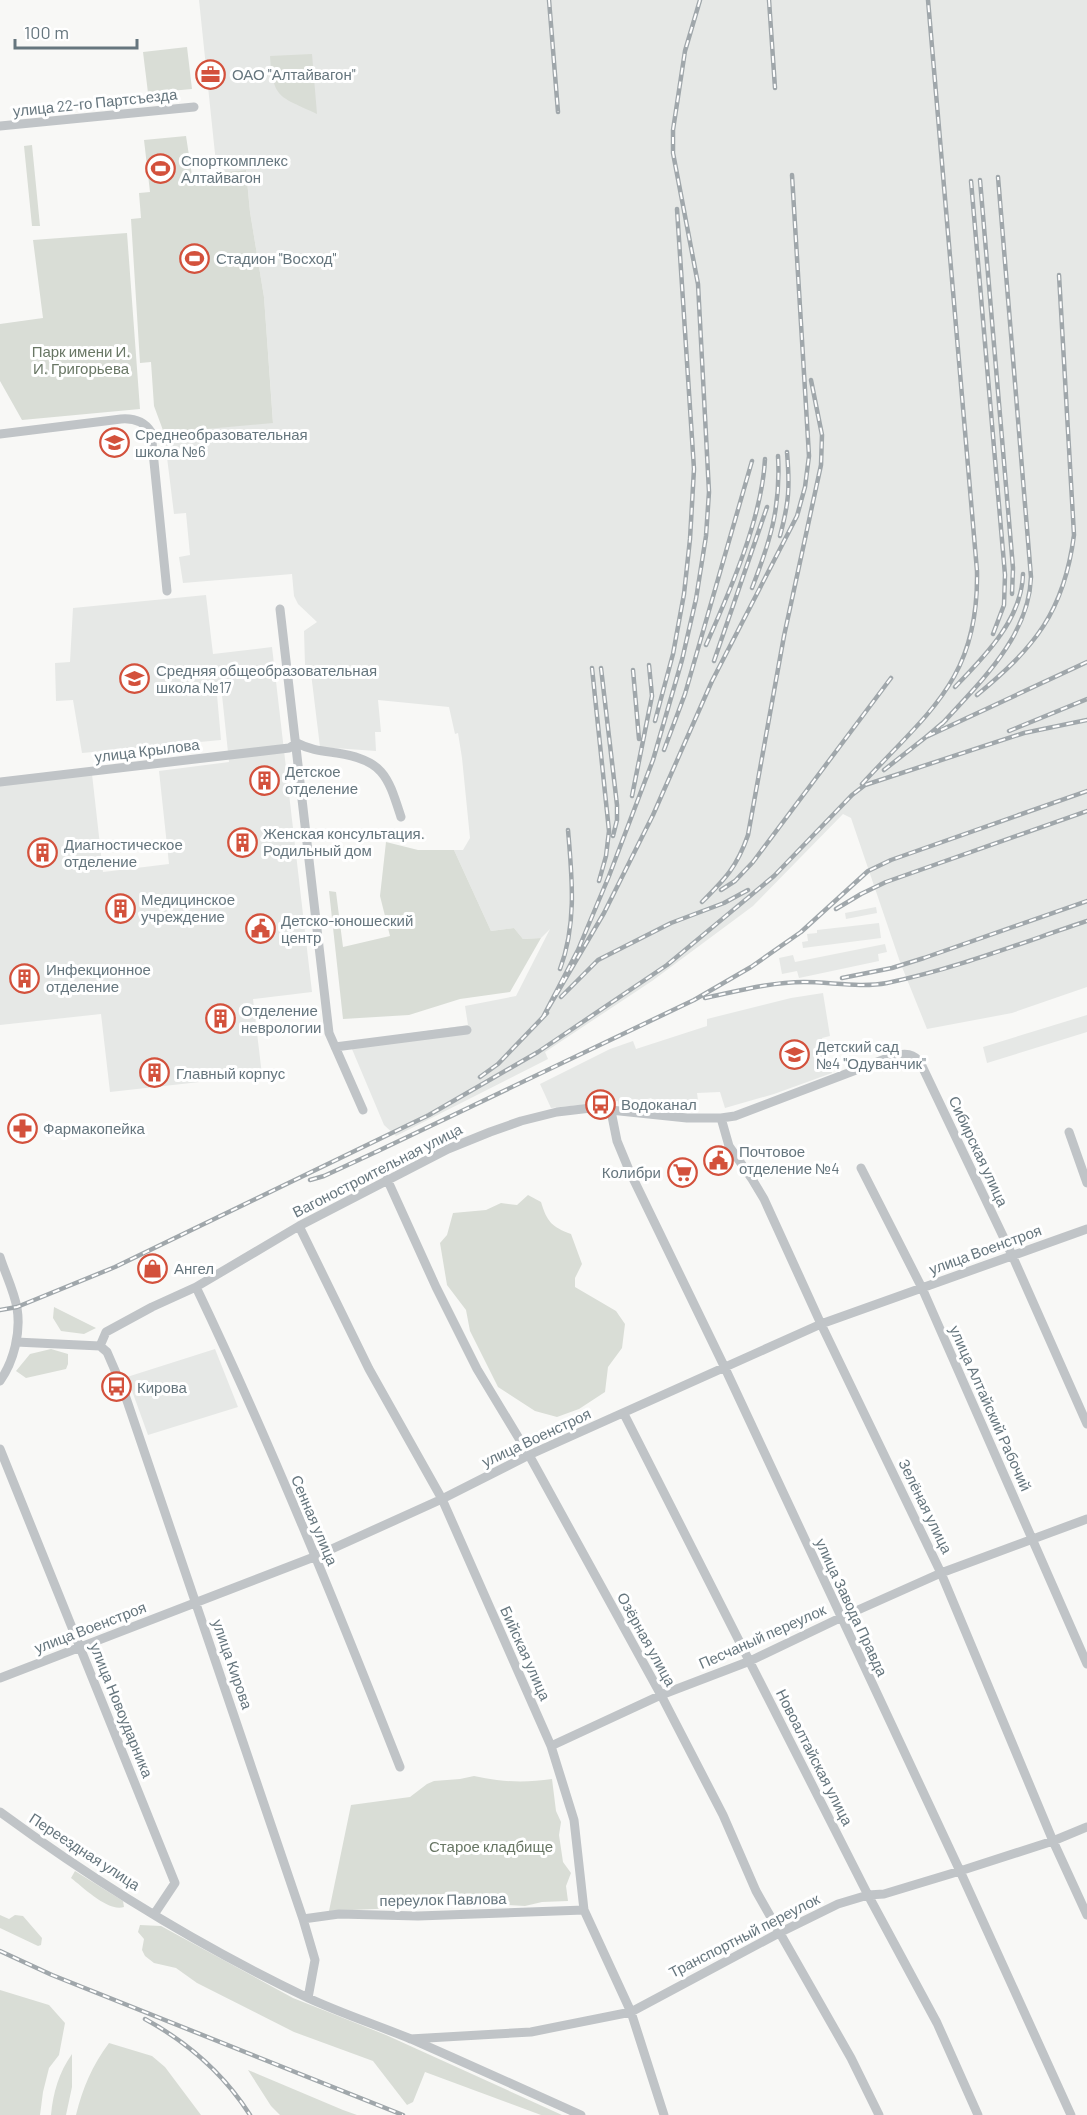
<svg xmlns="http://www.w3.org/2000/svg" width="1087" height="2115" viewBox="0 0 1087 2115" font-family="Barlow,sans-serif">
	<rect width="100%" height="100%" fill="#f8f8f6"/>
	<path fill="#e6e8e6" d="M199 0H1087V987L1012 1013 927 1029 900 962 851 818 843 814 753 906 652 981 545 1052 548 1059 396 1136 384 1125 349 1042 468 1025 465 1006 516 996 550 929 541 938 523 939 514 928 491 931 454 850H463L470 838 462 758 458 733 455 734 449 707 378 700 381 732H375L376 751 320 747 310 665H305L304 631 317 622 298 604 294 596 292 574 183 583 179 557 190 555 186 513 174 514 164 433 273 422 264 297 250 212 246 170 217 173Z
		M206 595 213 654 272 647 312 992 253 999 262 1075 110 1092 101 1014 0 1025V785L92 774 103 872 169 864 159 771 229 762 222 695H217L221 740 82 753 73 700 56 701 55 663 70 662 73 608Z
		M876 907 877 913 846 919 845 913Z
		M879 923 881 938 803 948 802 942 808 941 807 934 817 933V930Z
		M885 944 887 952 878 954 879 961 799 978 797 971 782 974 779 958 793 955 795 962Z
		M823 993 830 1036 822 1038 832 1073 774 1094 725 1108 720 1092 697 1093 698 1100 683 1104 681 1099 659 1106 651 1098 619 1107 618 1101 551 1108 540 1084 610 1049 633 1041 636 1049 707 1026V1019L791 998Z
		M1087 1015V1032L987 1063 983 1047Z
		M215 1349 238 1407 148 1435 127 1377Z"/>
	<path fill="#d9ddd6" d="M187 47 192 89 148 93 143 52Z
		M312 54 317 114C280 96 273 100 270 56Z
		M186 136 192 175 246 170 250 212 264 297 273 423 164 433 154 406 151 362 140 363 131 219 141 218 139 193 150 192 144 140Z
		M32 145 40 226H32L24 146Z
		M127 233 140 409 22 420 0 381V324L43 318 33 240Z
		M386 842 418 850H454L491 931 514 928 523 939 541 938 510 992 460 999 409 1015 343 1019 329 891 336 892 343 947 390 936 380 896Z
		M528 1195 541 1202C547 1222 552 1227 571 1234L582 1264 575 1278V1287L616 1311 625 1324 622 1348 608 1367 605 1392 579 1409 557 1417 535 1411 498 1387 470 1331 466 1310 447 1285 440 1243 447 1235 453 1213 486 1210 501 1203 517 1205Z
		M54 1307 96 1328 84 1334 61 1331 53 1318Z
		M51 1349 68 1354V1364L66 1369 26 1378 16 1371 30 1354Z
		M474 1776C500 1782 525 1783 552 1779L556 1811 561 1822 559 1835 563 1862 571 1873 566 1886 568 1901 542 1902 525 1906 491 1904 329 1911 351 1805 410 1797 427 1784 434 1781 460 1779Z
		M75 1871 123 1901 124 1907C108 1912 84 1888 71 1878Z
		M0 1915 9 1919 15 1915 23 1916 42 1938 41 1945 38 1946 0 1928Z
		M140 1925 161 1926 293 1998 386 2035 562 2115H541L425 2072 413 2102 407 2105 373 2061 294 2032 197 1983 176 1968 154 1963 145 1956 142 1950 144 1939 138 1932Z
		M0 1990 49 2005 65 2023 59 2055 49 2068 43 2092 40 2115H0Z
		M109 2043 152 2056 165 2067 201 2115H76C83 2087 92 2066 109 2043Z
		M72 2054V2087L66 2115H51C53 2093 59 2072 72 2054Z
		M248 2070 343 2110 357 2115H280L271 2106Z"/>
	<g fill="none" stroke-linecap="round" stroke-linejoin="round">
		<path stroke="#c0c4c7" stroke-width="9" d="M0 126 194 107
			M0 434 121 419C134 418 144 421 151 432L167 591
			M280 609 329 1033 363 1110
			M0 782 289 748 297 743C310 750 323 751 337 753 384 760 388 777 401 817
			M335 1047 467 1030
			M611 1111 617 1141 629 1170 724 1366 960 1871 1071 2115
			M721 1118 729 1146 752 1179 764 1199 821 1324 941 1573 1053 1841 1087 1915
			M1069 1132 1087 1183
			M861 1168 922 1288 1087 1664
			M387 1179 436 1287 477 1369 529 1455 661 1695 723 1815 756 1891 851 2058 879 2115
			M299 1226 369 1369 442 1499 551 1746 574 1820 584 1910 631 2012 664 2115
			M0 1257C5 1273 14 1291 17 1308 21 1332 14 1361 0 1381
			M196 1287C271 1444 336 1605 400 1767
			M16 1342 100 1346
			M100 1346 106 1332 152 1307 196 1287 299 1226 448 1149 490 1132 521 1121 557 1112 591 1108 687 1118H721L735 1116 893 1056C905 1053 914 1053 921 1064L1012 1255 1087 1424
			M100 1346 107 1352 123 1389 303 1919 315 1960 308 1998
			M624 1414 868 1895 937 2023 978 2115
			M0 1449 175 1883 155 1913
			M0 1678 314 1557 442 1499 529 1455 821 1324 1087 1229
			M551 1746 661 1695 750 1661 840 1618 941 1573 1087 1519
			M0 1812C94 1881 201 1947 306 1997 340 2013 377 2025 411 2039 468 2064 525 2090 581 2115
			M303 1919 339 1914 418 1916 584 1910
			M410 2039 531 2032 631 2012 779 1933 838 1904 868 1895 884 1894 960 1871 1053 1841 1087 1827"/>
		<defs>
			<path id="rail" d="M549 0 558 112
				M700 0 685 51 673 130V153L698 284 709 492 706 536 696 599 682 660 653 760 609 876 578 950 543 1017 604 913 653 815 712 681 797 516 805 487 809 456 792 175
				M769 0 775 88
				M980 180 1013 568 1012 594
				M971 181 1005 575 1004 605 993 634
				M780 536C789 502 790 488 787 452
				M752 588C770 542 781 507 778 456
				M706 645C730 591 762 518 765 459
				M714 661 767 507
				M592 668 609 831 606 856 599 881
				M601 668 617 805V820L613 836
				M633 670 639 739
				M955 687C985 656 1022 619 1023 574
				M977 695C1035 647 1064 612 1074 535L1059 275
				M655 721 673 654 684 594 690 539 694 469 677 209
				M942 724C980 682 1029 637 1031 577L998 177
				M1009 731 1087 699
				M926 737 946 720
				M664 750 685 694 752 461
				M884 770 926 737 1087 662
				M862 784C929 711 979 679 977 571L928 0
				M632 796 652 696 649 665
				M721 890 735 881 753 862 891 678
				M702 902C725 879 737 867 748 835L784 636 821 465 822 435 811 380
				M836 909 861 894 886 882 1087 811
				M560 969C577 924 572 877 568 830
				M842 978 892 968 924 958 1087 901
				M561 997 598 960 671 923 724 903 748 890
				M705 998C738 991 771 982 804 982 831 982 860 988 887 983 955 969 1021 943 1087 921
				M480 1077 498 1064 547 1013
				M310 1180 324 1176 378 1151 694 1000 751 967 801 932 868 871 891 860 1087 791
				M0 1310 17 1307 115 1267 429 1115 538 1052 667 965 774 876 852 795 865 785 1024 733 1087 720
				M0 1951 52 1975 403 2115
				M145 2019C187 2042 224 2074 250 2115"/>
		</defs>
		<use href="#rail" stroke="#a0a7ab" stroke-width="4.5"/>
		<use href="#rail" stroke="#fff" stroke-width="2" stroke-dasharray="7" stroke-linecap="butt"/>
	</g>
	<defs>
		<symbol id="office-ring" viewBox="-11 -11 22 22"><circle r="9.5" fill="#fff" stroke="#d3513c" stroke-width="1.5"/><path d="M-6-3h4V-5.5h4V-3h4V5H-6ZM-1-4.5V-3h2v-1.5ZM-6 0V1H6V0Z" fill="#d3513c"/></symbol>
		<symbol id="stadium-ring" viewBox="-11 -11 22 22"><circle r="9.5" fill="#fff" stroke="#d3513c" stroke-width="1.5"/><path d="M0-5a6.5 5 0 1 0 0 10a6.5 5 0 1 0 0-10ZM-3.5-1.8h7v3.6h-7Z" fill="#d3513c"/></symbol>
		<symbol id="school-ring" viewBox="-11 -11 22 22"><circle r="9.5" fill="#fff" stroke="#d3513c" stroke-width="1.5"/><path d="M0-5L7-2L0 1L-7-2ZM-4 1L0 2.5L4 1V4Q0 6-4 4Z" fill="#d3513c"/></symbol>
		<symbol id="building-ring" viewBox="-11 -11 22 22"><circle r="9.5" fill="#fff" stroke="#d3513c" stroke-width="1.5"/><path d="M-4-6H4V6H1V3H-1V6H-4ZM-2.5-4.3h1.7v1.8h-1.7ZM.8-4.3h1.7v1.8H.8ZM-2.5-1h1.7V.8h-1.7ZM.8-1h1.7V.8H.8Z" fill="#d3513c"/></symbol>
		<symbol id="civic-ring" viewBox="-11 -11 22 22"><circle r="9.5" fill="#fff" stroke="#d3513c" stroke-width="1.5"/><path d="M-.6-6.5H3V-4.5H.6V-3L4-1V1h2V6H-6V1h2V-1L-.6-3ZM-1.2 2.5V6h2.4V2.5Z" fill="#d3513c"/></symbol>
		<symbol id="bus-ring" viewBox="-11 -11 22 22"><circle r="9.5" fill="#fff" stroke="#d3513c" stroke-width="1.5"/><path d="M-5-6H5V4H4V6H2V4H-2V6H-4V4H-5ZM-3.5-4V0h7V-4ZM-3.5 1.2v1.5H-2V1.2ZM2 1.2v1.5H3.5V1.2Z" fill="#d3513c"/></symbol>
		<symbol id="pharmacy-ring" viewBox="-11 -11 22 22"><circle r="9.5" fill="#fff" stroke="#d3513c" stroke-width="1.5"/><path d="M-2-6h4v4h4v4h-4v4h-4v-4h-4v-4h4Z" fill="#d3513c"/></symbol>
		<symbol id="supermarket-ring" viewBox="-11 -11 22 22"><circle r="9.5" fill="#fff" stroke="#d3513c" stroke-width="1.5"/><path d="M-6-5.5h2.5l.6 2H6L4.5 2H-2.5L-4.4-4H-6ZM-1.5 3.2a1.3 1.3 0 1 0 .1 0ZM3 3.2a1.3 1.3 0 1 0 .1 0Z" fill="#d3513c"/></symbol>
		<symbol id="shop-ring" viewBox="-11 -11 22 22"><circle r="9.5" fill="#fff" stroke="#d3513c" stroke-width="1.5"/><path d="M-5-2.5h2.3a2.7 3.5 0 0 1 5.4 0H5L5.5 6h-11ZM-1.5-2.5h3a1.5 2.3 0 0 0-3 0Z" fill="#d3513c"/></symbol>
	</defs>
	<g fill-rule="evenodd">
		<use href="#office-ring" x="194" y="58" width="33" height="33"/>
		<use href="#stadium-ring" x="144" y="152" width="33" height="33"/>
		<use href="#stadium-ring" x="178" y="242" width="33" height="33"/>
		<use href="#school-ring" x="98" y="426" width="33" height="33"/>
		<use href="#school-ring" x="118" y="662" width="33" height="33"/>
		<use href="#building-ring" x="248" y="764" width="33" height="33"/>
		<use href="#building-ring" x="226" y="826" width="33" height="33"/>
		<use href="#building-ring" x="26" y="836" width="33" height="33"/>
		<use href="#building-ring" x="104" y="892" width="33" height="33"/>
		<use href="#civic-ring" x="244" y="912" width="33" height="33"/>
		<use href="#building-ring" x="8" y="962" width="33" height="33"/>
		<use href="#building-ring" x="204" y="1002" width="33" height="33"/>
		<use href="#school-ring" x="778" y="1038" width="33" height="33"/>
		<use href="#building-ring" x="138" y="1056" width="33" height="33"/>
		<use href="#bus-ring" x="584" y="1088" width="33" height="33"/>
		<use href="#pharmacy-ring" x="6" y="1112" width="33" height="33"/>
		<use href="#civic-ring" x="702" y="1144" width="33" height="33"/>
		<use href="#supermarket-ring" x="666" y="1156" width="33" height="33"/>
		<use href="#shop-ring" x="136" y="1252" width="33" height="33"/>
		<use href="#bus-ring" x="100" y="1370" width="33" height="33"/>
	</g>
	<g text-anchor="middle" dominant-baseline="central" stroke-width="6" stroke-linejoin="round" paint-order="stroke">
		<g font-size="15" fill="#66767e" stroke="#fff" text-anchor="start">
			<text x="232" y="74">ОАО "Алтайвагон"</text>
			<text x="181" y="160">Спорткомплекс<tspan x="181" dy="17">Алтайвагон</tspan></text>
			<text x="216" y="258">Стадион "Восход"</text>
			<text x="135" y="434">Среднеобразовательная<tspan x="135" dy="17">школа №6</tspan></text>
			<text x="156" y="670">Средняя общеобразовательная<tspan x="156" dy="17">школа №17</tspan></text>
			<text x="285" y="771">Детское<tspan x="285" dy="17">отделение</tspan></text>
			<text x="263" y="833">Женская консультация.<tspan x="263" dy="17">Родильный дом</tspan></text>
			<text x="64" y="844">Диагностическое<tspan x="64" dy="17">отделение</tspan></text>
			<text x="141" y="899">Медицинское<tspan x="141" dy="17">учреждение</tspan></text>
			<text x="281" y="920">Детско-юношеский<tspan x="281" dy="17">центр</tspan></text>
			<text x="46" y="969">Инфекционное<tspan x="46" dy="17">отделение</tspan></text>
			<text x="241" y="1010">Отделение<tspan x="241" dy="17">неврологии</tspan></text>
			<text x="816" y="1046">Детский сад<tspan x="816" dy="17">№4 "Одуванчик"</tspan></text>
			<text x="176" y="1073">Главный корпус</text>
			<text x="621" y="1104">Водоканал</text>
			<text x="43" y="1128">Фармакопейка</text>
			<text x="739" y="1151">Почтовое<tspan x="739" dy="17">отделение №4</tspan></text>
			<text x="661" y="1172" text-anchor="end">Колибри</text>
			<text x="174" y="1268">Ангел</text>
			<text x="137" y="1387">Кирова</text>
		</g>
		<g font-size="15" fill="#66767e" stroke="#fff">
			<text transform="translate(95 102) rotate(-6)">улица 22-го Партсъезда</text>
			<text transform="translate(147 750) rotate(-7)">улица Крылова</text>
			<text transform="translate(979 1151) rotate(65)">Сибирская улица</text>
			<text transform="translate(377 1170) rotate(-27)">Вагоностроительная улица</text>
			<text transform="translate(985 1249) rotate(-20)">улица Военстроя</text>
			<text transform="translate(991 1408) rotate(66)">улица Алтайский Рабочий</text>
			<text transform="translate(536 1437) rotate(-25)">улица Военстроя</text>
			<text transform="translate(926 1506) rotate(64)">Зелёная улица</text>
			<text transform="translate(315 1520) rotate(67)">Сенная улица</text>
			<text transform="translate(852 1607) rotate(65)">улица Завода Правда</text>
			<text transform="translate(90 1627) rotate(-21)">улица Военстроя</text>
			<text transform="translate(762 1636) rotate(-24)">Песчаный переулок</text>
			<text transform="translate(647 1639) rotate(61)">Озёрная улица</text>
			<text transform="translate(526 1653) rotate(66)">Бийская улица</text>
			<text transform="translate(233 1664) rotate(71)">улица Кирова</text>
			<text transform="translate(122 1710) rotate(68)">улица Новоударника</text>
			<text transform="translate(815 1757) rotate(63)">Новоалтайская улица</text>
			<text transform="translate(85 1851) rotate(33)">Переездная улица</text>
			<text transform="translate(443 1899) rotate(-1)">переулок Павлова</text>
			<text transform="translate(744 1935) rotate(-27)">Транспортный переулок</text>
		</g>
		<g font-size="15" fill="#697765" stroke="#fff">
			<text x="81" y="351">Парк имени И.<tspan x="81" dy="17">И. Григорьева</tspan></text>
			<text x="491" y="1846">Старое кладбище</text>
		</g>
	</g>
	<path d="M15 39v9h122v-9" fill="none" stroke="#66767e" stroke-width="3"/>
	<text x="24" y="39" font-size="18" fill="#66767e" stroke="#ffffff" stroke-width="4.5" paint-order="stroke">100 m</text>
</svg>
